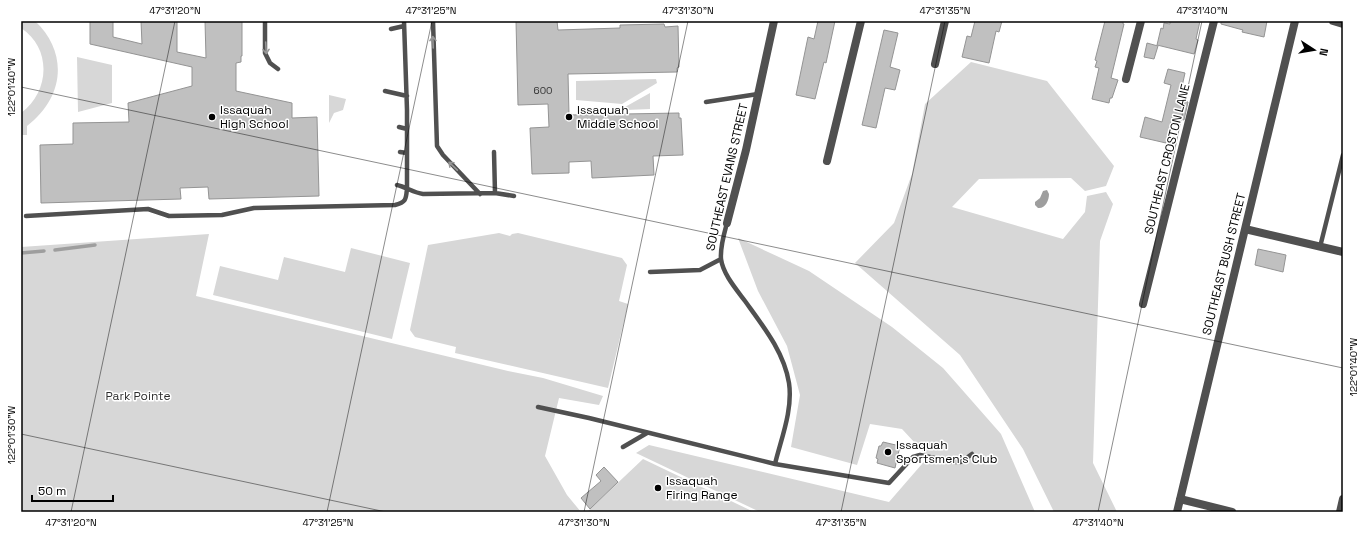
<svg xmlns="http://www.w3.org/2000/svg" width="1364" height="533" viewBox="0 0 1364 533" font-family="'Space Grotesk',sans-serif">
	<rect width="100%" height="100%" fill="#fff"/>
	<path fill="#d7d7d7" d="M21 21H35C69 53 64 98 27 126V135H21V113C50 92 52 48 21 28Z
		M77 57 112 65V103L78 112Z
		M971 62 1047 81 1114 166 1106 186 1085 191 1071 178 979 179 952 207 1063 239 1085 212 1087 196 1106 192 1113 204 1100 241 1093 463 1117 512H1054L1023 449 960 355 855 263 894 223 912 174 925 104Z
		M656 79 657 83 622 104 576 100V81Z
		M650 93V109L626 110 625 107Z
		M329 95 346 99 343 110 334 113 329 123Z
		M499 233 510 236 512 234 518 233 622 258 627 265 619 301 628 304 608 388 455 353 456 347 415 337 410 330 428 245Z
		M209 234 196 296 508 371 543 378 603 396 599 405 559 398 545 456 567 495 581 512H21V247Z
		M738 238 809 271 892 327 943 368 1001 434 1035 512H760L636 453 649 445 889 502 928 457 902 429 870 424 857 465 791 447 800 395 787 346 758 291Z
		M351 248 410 263 392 339 213 295 220 266 278 280 284 257 345 272Z
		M643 459 754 512H587Z"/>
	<path fill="#9e9e9e" d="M1047 190 1049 194C1049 201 1045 209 1038 208L1035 205V202L1040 198 1043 191Z"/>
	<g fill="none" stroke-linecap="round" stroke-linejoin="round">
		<path stroke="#9e9e9e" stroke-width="3.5" d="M55 250 95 245
			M21 253 44 251"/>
	</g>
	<path fill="#c0c0c0" stroke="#949494" d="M90 21H113V37L142 44 141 21H177V52L206 58 205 21H242V56H241V62L236 63V91L292 103V118L317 117 319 196 209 199 208 187 180 188 181 199 41 203 40 145 73 144V123L129 122 128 103 192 86V67L90 44Z
		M516 21H557L558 30 620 28V25L664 24 665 27 678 26 679 67 677 68V72L568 74 569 115 679 113V118H681L683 155 653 156 654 175 592 178 591 161 569 162V173L532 174 530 128 549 127 548 104 518 105Z
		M818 21H835L826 63 824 62 815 99 796 95 808 37 814 39Z
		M975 21H1002L999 32 996 31 989 63 962 57 967 36 971 37Z
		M1105 21H1123V24H1124L1111 78 1118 80 1112 98H1110L1109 103 1092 99 1099 68 1095 67 1097 61 1095 60Z
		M1170 21H1200L1196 39 1198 40 1194 54 1157 45 1161 28 1163 29 1164 23 1170 24Z
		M1221 21H1267L1264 37 1242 32 1243 30 1221 24Z
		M884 30 898 33 890 67 900 70 895 90 885 88 876 128 862 125Z
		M1147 43 1158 46 1154 59 1144 57Z
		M1168 69 1185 73 1179 100 1188 102 1184 120 1172 117 1166 143 1140 137 1145 117 1162 122 1171 85 1164 83Z
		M1258 249 1286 255 1283 272 1255 265Z
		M883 442 900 446 895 468 877 463 878 459 876 458 879 446H881Z
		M604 467 618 482 590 509 581 498 601 481 596 475Z"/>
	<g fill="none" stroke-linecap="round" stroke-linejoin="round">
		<path stroke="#505050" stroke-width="4.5" d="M265 21V53L270 63 278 69
			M433 21 437 146 443 155 480 194
			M391 29 404 26
			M385 91 407 96
			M706 102 758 94
			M399 127 407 129
			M400 152 407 153
			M494 152 495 193
			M397 185C406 187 414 193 423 194L495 193 514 196
			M26 216 148 209 169 216 222 215 254 208 395 205C407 202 406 198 407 188V110L404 21
			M727 223C724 234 720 247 721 259 723 274 736 289 745 301 763 326 784 352 789 383 793 410 781 439 775 464
			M1320 247 1343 155
			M650 272 700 270 721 259
			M538 407 589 418 775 464 889 483 913 457 920 455 954 462H961L972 454
			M623 447 647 433"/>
		<path stroke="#505050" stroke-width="8" d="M1333 21 1343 24
			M935 64 945 21
			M1126 79 1141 21
			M827 161 861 21
			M727 223 746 150 774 21
			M1245 229 1343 252
			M1143 304 1214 21
			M1180 499 1232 512
			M1177 512 1295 21
			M1340 512 1343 499"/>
	</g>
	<defs><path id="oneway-shaft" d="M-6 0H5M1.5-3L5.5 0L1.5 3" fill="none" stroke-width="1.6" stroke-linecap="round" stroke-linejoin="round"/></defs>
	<g stroke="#969696">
		<use href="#oneway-shaft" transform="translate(433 42) rotate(-92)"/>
		<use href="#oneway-shaft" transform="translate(266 48) rotate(87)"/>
		<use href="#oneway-shaft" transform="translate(453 166) rotate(-136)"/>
	</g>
	<path fill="none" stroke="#000" stroke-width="1" stroke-opacity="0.45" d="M21 87 1343 368M21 434 386 512M71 512 175 21M327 512 432 21M584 512 688 21M841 512 945 21M1098 512 1202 21"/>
	<g fill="#000" stroke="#fff" stroke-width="1.5">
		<circle cx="212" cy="117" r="4"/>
		<circle cx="569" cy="117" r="4"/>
		<circle cx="888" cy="452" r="4"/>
		<circle cx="658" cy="488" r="4"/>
	</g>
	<g text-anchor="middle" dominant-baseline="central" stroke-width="3" stroke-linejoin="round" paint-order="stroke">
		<g font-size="10" fill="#303030">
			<text x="543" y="90">600</text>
		</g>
		<g font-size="12" fill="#000" stroke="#fff" text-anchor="start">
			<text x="220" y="110">Issaquah<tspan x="220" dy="14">High School</tspan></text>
			<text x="577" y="110">Issaquah<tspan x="577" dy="14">Middle School</tspan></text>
			<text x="896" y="445">Issaquah<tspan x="896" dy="14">Sportsmen's Club</tspan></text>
			<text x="666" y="481">Issaquah<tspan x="666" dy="14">Firing Range</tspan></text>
		</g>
		<g font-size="12" fill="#000" stroke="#fff">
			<text transform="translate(1167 159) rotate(-76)">SOUTHEAST CROSTON LANE</text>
			<text transform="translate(727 177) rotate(-77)">SOUTHEAST EVANS STREET</text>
			<text transform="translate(1224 264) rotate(-76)">SOUTHEAST BUSH STREET</text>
		</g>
		<g font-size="12" fill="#2e2e2e" stroke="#fff">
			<text x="138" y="396">Park Pointe</text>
		</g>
	</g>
	<rect width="1364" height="533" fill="none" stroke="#ffffff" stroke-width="44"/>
	<g transform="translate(1314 50) rotate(102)" stroke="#ffffff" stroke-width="3" paint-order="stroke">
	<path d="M0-3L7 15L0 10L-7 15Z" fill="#000000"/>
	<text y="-6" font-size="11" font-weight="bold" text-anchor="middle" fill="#000000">N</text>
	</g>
	<path d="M32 495v6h81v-6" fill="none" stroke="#000000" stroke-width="2"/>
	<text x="38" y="495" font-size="12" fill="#000000" stroke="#ffffff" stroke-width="3" paint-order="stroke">50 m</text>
	<rect x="22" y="22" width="1320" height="489" fill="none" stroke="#000" stroke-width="1.5"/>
	<g font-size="10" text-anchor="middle" fill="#000">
		<text x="175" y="14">47°31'20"N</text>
		<text x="431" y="14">47°31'25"N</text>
		<text x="688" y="14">47°31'30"N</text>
		<text x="945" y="14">47°31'35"N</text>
		<text x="1202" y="14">47°31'40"N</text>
		<text transform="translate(11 87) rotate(-90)" y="4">122°01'40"W</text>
		<text transform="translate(1353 367) rotate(-90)" y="4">122°01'40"W</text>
		<text transform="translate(11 435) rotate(-90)" y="4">122°01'30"W</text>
		<text x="71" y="526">47°31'20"N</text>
		<text x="328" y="526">47°31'25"N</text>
		<text x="584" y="526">47°31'30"N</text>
		<text x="841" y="526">47°31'35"N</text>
		<text x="1098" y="526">47°31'40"N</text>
	</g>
</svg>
